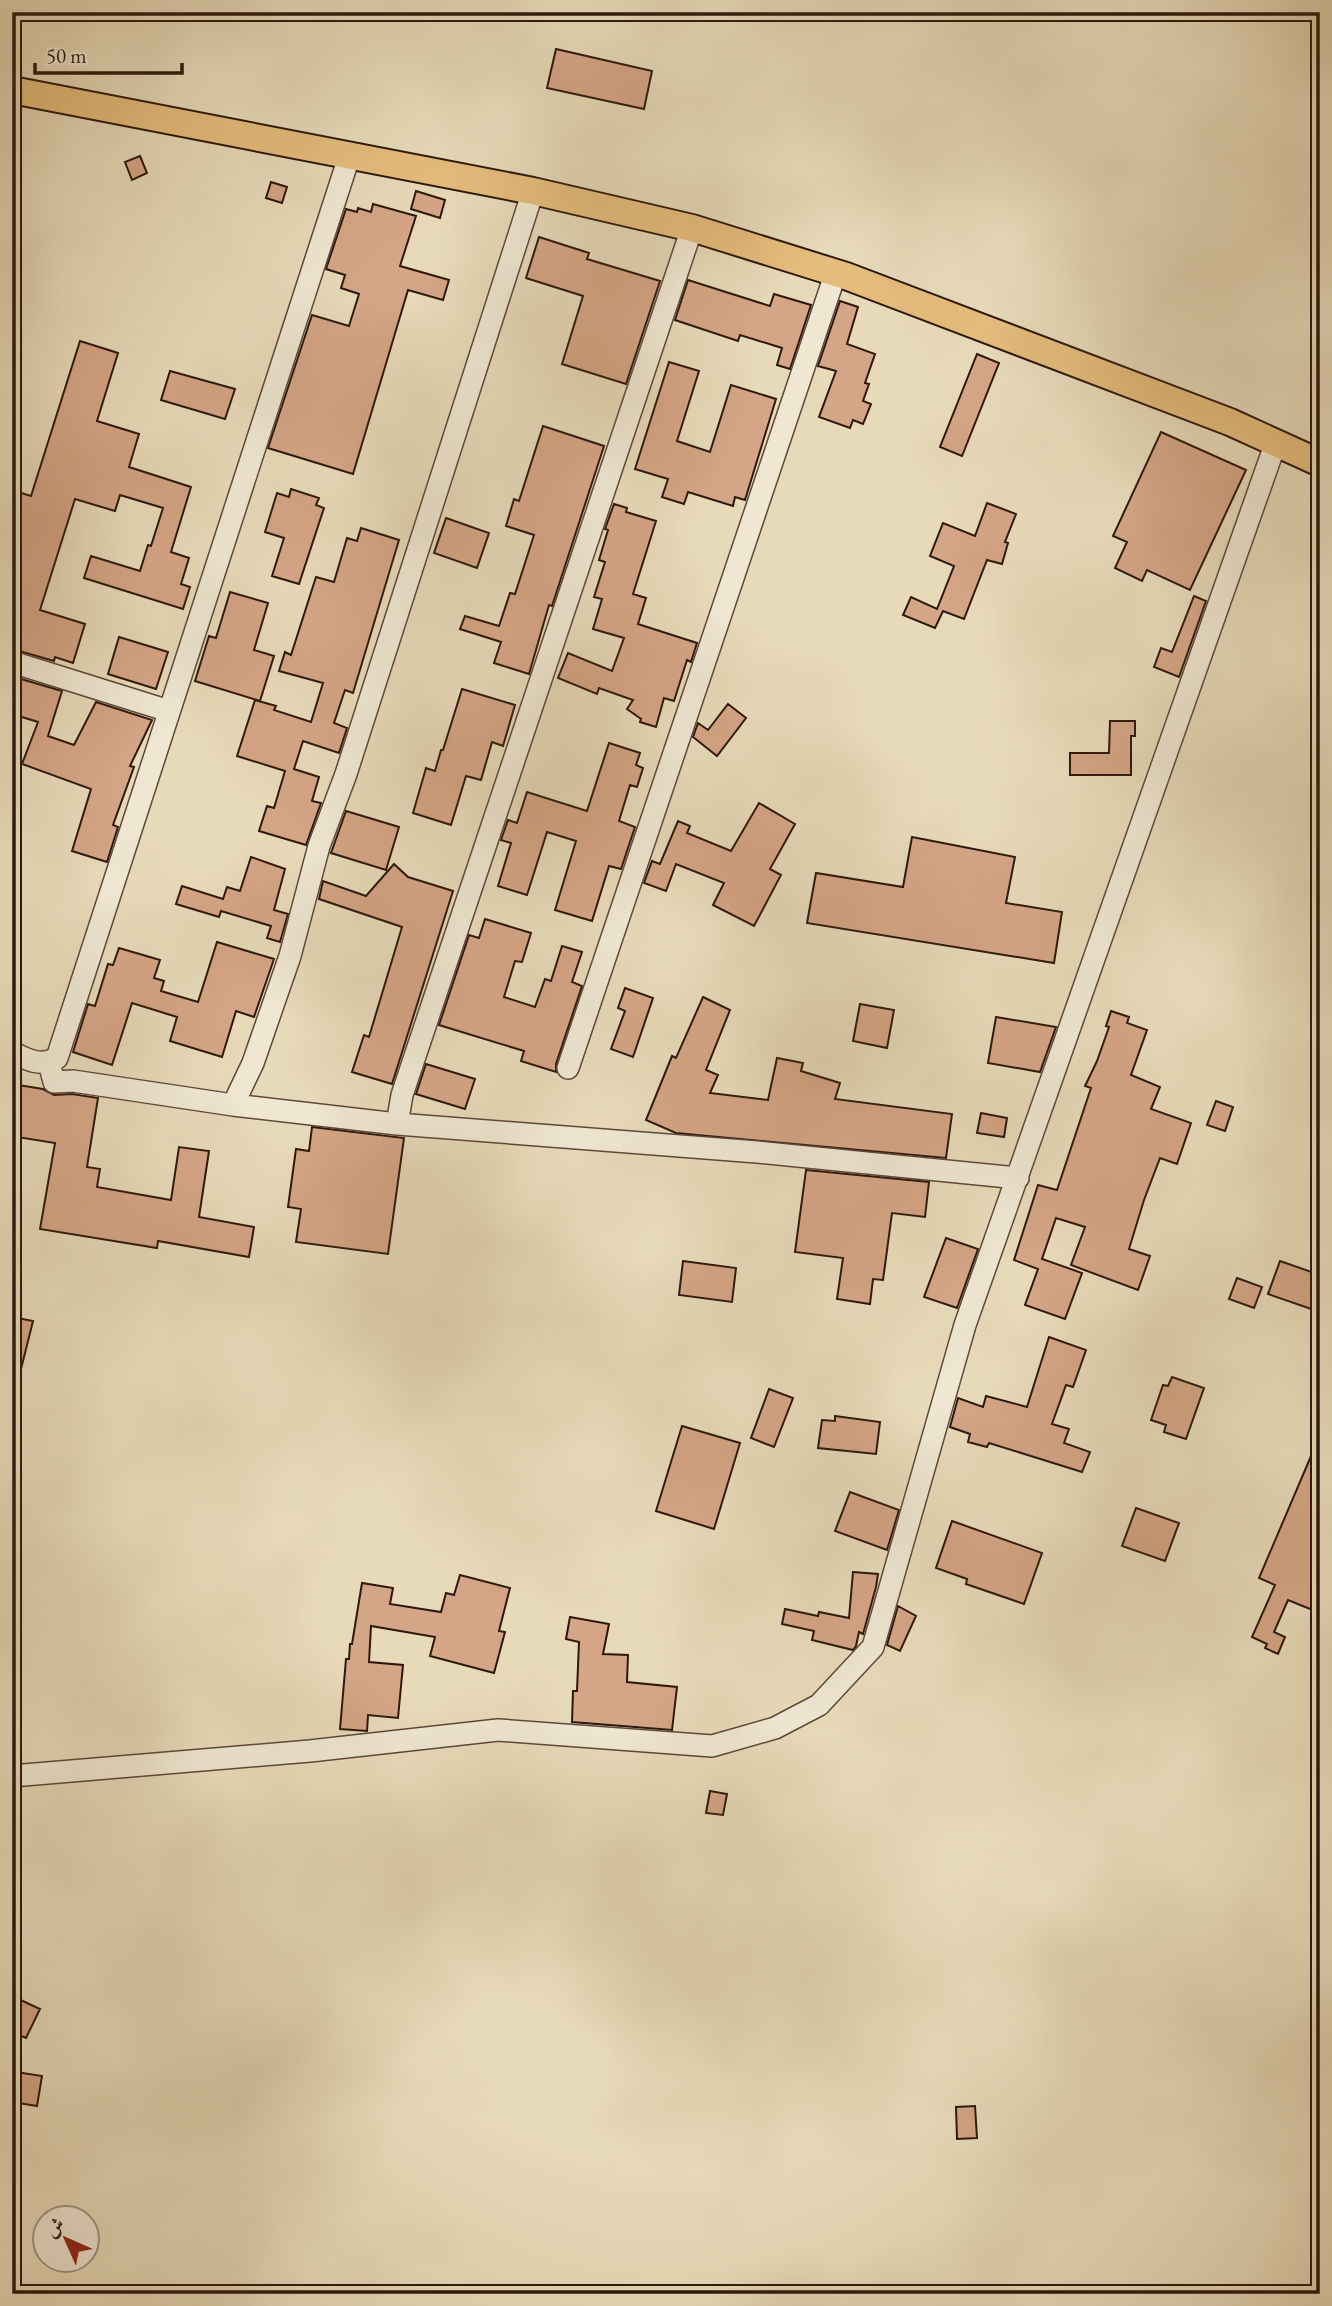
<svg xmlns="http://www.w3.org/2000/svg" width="1332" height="2306" viewBox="0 0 1332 2306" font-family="'EB Garamond',Amiri,serif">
	<rect width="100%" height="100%" fill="#e7dab9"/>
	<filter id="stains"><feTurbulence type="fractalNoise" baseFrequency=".00286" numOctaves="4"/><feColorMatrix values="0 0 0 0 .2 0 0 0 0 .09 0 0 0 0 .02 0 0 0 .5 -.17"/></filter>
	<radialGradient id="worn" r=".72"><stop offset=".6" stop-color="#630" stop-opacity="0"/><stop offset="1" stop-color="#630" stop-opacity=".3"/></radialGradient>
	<path fill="#d4a586" stroke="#2e180e" stroke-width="2" d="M556 49 652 71 644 109 547 88Z
		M140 156 147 173 132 180 125 162Z
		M271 182 287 187 282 203 266 198Z
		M416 191 445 200 440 218 411 209Z
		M373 204 416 216 400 266 449 280 443 300 408 290 353 474 268 448 312 315 349 326 359 294 341 288 345 275 326 269 346 209 357 212 358 208 371 212Z
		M539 237 589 253 587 259 660 281 626 384 562 364 583 296 526 278Z
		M688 280 770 306 774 294 811 305 790 369 777 365 782 348 740 335 738 341 675 320Z
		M840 301 858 307 847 344 875 354 865 383 869 384 863 401 871 404 863 424 853 420 850 428 819 417 836 371 818 366Z
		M80 341 118 353 97 421 139 434 129 467 191 487 171 552 189 558 181 584 190 587 183 609 84 578 91 556 140 571 148 545 151 546 163 508 120 495 115 511 75 499 40 610 85 624 73 663 55 657 54 661 12 649V490L31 496Z
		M977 354 999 363 962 456 940 447Z
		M669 362 699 371 677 441 710 452 731 385 776 399 745 500 735 497 733 506 688 492 684 504 662 497 668 479 635 469Z
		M170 371 235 389 225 419 161 400Z
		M543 426 604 446 552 606 549 605 529 674 494 663 501 642 460 629 465 616 499 626 510 593 515 594 534 535 506 526 514 499 519 501Z
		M1161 432 1246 470 1190 590 1147 570 1142 581 1115 568 1127 542 1113 536Z
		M291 489 319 498 316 505 324 508 299 584 272 576 284 538 265 532 277 493 289 497Z
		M987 503 1016 514 1005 542 1008 543 1002 564 987 560 964 619 943 611 935 628 903 615 911 597 937 609 954 566 930 556 943 523 975 536Z
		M614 504 627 508 626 512 656 521 633 594 646 598 638 624 697 643 691 662 687 660 674 701 664 698 656 727 640 722 641 719 627 709 633 700 599 688 597 694 558 678 568 653 612 671 624 638 593 629 602 599 594 597 605 562 599 560 608 530 605 529Z
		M446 518 489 533 477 568 434 553Z
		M361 528 399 540 353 693 345 690 334 723 347 728 339 753 303 741 294 769 319 777 312 801 321 803 306 845 259 831 267 806 274 808 285 771 237 756 255 700 276 706 274 710 311 722 323 683 279 671 285 652 291 655 316 577 334 582 347 538 357 541Z
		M230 592 268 603 254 650 274 656 260 701 195 681 209 636 216 638Z
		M1194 596 1206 601 1179 677 1154 667 1161 648 1172 652Z
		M119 637 168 652 156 689 108 674Z
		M21 679 62 691 48 736 74 745 96 702 152 720 130 766 134 767 113 825 118 827 107 862 72 851 91 789 22 764 38 722 12 714V706Z
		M462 689 515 705 503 746 492 742 481 780 466 776 451 825 413 813 426 768 435 771 441 750H443Z
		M728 704 746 718 717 756 693 737 698 723 708 730Z
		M1110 721H1135V736H1131V775H1070V753H1109Z
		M609 743 640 753 636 765 643 768 637 787 630 785 619 821 635 827 621 869 609 866 592 921 555 910 576 841 547 832 527 895 498 886 511 843 501 840 502 837 508 820 517 823 527 792 587 811Z
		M759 803 795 824 770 869 781 875 754 926 713 905 724 883 676 864 666 891 644 883 652 861 660 864 678 821 690 826 687 833 731 851Z
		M346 811 399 827 386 870 331 853Z
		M912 837 1015 857 1006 903 1062 912 1054 963 807 923 816 873 903 887Z
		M251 857 285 869 274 910 288 914 280 942 267 938 271 926 221 911 219 917 176 904 182 886 223 899 227 887 240 891Z
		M394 864 408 877 453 891 392 1084 352 1072 364 1035 369 1037 402 927 319 899 323 881 366 896Z
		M485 919 531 933 522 962 515 961 504 997 535 1007 545 979 551 981 562 946 582 952 572 982 582 986 556 1064V1072L521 1061 524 1051 439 1025 469 935 479 938Z
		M217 942 274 959 254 1017 236 1011 222 1057 170 1041 177 1017 132 1003 112 1065 73 1052 88 1004 95 1006 108 964 113 965 119 948 160 960 154 978 164 981 161 991 198 1002Z
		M625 988 653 998 633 1057 611 1049 625 1011 618 1008Z
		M703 997 730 1010 706 1070 718 1075 710 1093 768 1100 777 1058 803 1063 801 1071 840 1083 835 1099 952 1114 946 1158 676 1133 646 1120 672 1056 676 1058Z
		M860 1004 894 1010 887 1048 853 1041Z
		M1111 1011 1129 1017 1127 1023 1147 1030 1131 1075 1160 1087 1151 1109 1191 1123 1177 1164 1160 1158 1144 1200 1129 1249 1150 1256 1138 1290 1071 1265 1085 1227 1056 1218 1042 1259 1082 1273 1065 1319 1025 1305 1038 1269 1014 1260 1038 1185 1057 1190 1091 1088 1085 1086 1097 1061 1109 1027 1106 1026Z
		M996 1017 1056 1027 1040 1072 988 1063Z
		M426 1064 475 1079 465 1109 416 1094Z
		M12 1084 43 1089 54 1095 72 1094 98 1098 87 1167 100 1169 97 1187 171 1200 179 1147 209 1151 199 1217 254 1227 249 1257 158 1241 157 1248 40 1229 55 1143 17 1137V1130H12Z
		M1216 1101 1233 1107 1225 1131 1207 1125Z
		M981 1113 1007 1118 1004 1137 977 1133Z
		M312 1127 404 1138 388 1254 296 1242 301 1209 288 1207 296 1149 309 1151Z
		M806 1170 929 1182 925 1217 892 1213 883 1280 873 1279 870 1304 837 1299 843 1258 795 1252Z
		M946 1238 978 1249 957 1308 924 1297Z
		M683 1261 736 1268 732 1302 679 1295Z
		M1280 1261 1320 1275V1312L1268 1294Z
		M1237 1278 1262 1287 1254 1308 1229 1299Z
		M12 1317 33 1321 18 1381H12Z
		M1049 1337 1086 1350 1073 1387 1066 1385 1052 1424 1069 1429 1064 1443 1090 1452 1082 1472 989 1443 987 1447 968 1442 970 1434 950 1427 958 1398 983 1407 986 1396 1027 1407Z
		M1172 1377 1204 1388 1186 1439 1164 1432 1166 1425 1151 1420 1163 1385 1168 1386Z
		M769 1389 793 1398 774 1447 751 1438Z
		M835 1416 880 1422 876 1454 818 1448 822 1420 835 1421Z
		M682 1426 740 1443 714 1529 656 1511Z
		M1320 1435V1613L1288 1600 1274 1632 1285 1637 1278 1654 1265 1648 1267 1644 1252 1637 1275 1585 1259 1578Z
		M850 1492 899 1510 887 1550 835 1531Z
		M1136 1508 1179 1523 1165 1561 1122 1546Z
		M952 1521 1042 1553 1024 1604 966 1584 967 1579 936 1568Z
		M853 1572 878 1574 876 1587 863 1634 859 1632 856 1646 853 1650 812 1640 814 1631 782 1624 785 1609 818 1616 819 1612 849 1618Z
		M460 1575 510 1588 499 1631 505 1632 494 1673 430 1656 435 1637 371 1626 369 1662 403 1665 398 1718 368 1715 367 1731 340 1729 346 1659H349L350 1644H352L362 1583 393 1588 390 1604 441 1612 446 1593 454 1595Z
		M898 1606 916 1616 900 1651 887 1645Z
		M570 1617 609 1624 603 1654 628 1655 627 1682 677 1687 672 1730 572 1722 573 1691H577L579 1642 566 1639Z
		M710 1791 727 1794 723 1815 706 1813Z
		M12 1996 40 2009 26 2038 12 2032Z
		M16 2072 42 2076 37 2106 12 2102V2081H15Z
		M975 2106 977 2138 957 2139 956 2107Z"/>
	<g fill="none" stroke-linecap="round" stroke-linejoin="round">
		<defs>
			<path id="minor" d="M12 662 169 711
				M12 1052C27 1060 41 1067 57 1058L350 154
				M49 1063 54 1082 73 1081 233 1105 397 1124 757 1152 1018 1178
				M568 1068 836 272
				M233 1105 253 1063 290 956 319 846 346 774 533 191
				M397 1124 402 1095 692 228
				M12 1776 310 1751 498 1730 712 1746 775 1728 819 1705 873 1647 965 1325 1276 442"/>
			<path id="major" d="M12 90 533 191 692 228 846 276 1230 422 1320 463"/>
		</defs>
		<use href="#minor" stroke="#5c4839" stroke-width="24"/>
		<use href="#major" stroke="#2e180e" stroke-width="30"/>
		<use href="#minor" stroke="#efe7d2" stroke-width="21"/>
		<use href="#major" stroke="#e4bd7c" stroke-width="26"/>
	</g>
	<rect width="1332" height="2306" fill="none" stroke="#e7dab9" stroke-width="42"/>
	<rect x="14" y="14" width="1304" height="2278" fill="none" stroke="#2e180e" stroke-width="3.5"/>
	<rect x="21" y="21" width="1290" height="2264" fill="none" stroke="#2e180e" stroke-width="2"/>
	<g transform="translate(66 2239) rotate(315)"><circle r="33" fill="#efe7d2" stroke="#a29484" stroke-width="2"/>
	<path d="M0-5L12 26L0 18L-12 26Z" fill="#8f2418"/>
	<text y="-10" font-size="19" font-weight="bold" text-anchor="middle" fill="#2e180e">ش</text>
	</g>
	<path d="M35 63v10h147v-10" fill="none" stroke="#2e180e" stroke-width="3.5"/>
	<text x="46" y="63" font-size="21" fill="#2e180e" stroke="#efe7d2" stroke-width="5" paint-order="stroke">50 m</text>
	<rect width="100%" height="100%" filter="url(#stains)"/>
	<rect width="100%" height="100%" fill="url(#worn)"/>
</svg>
